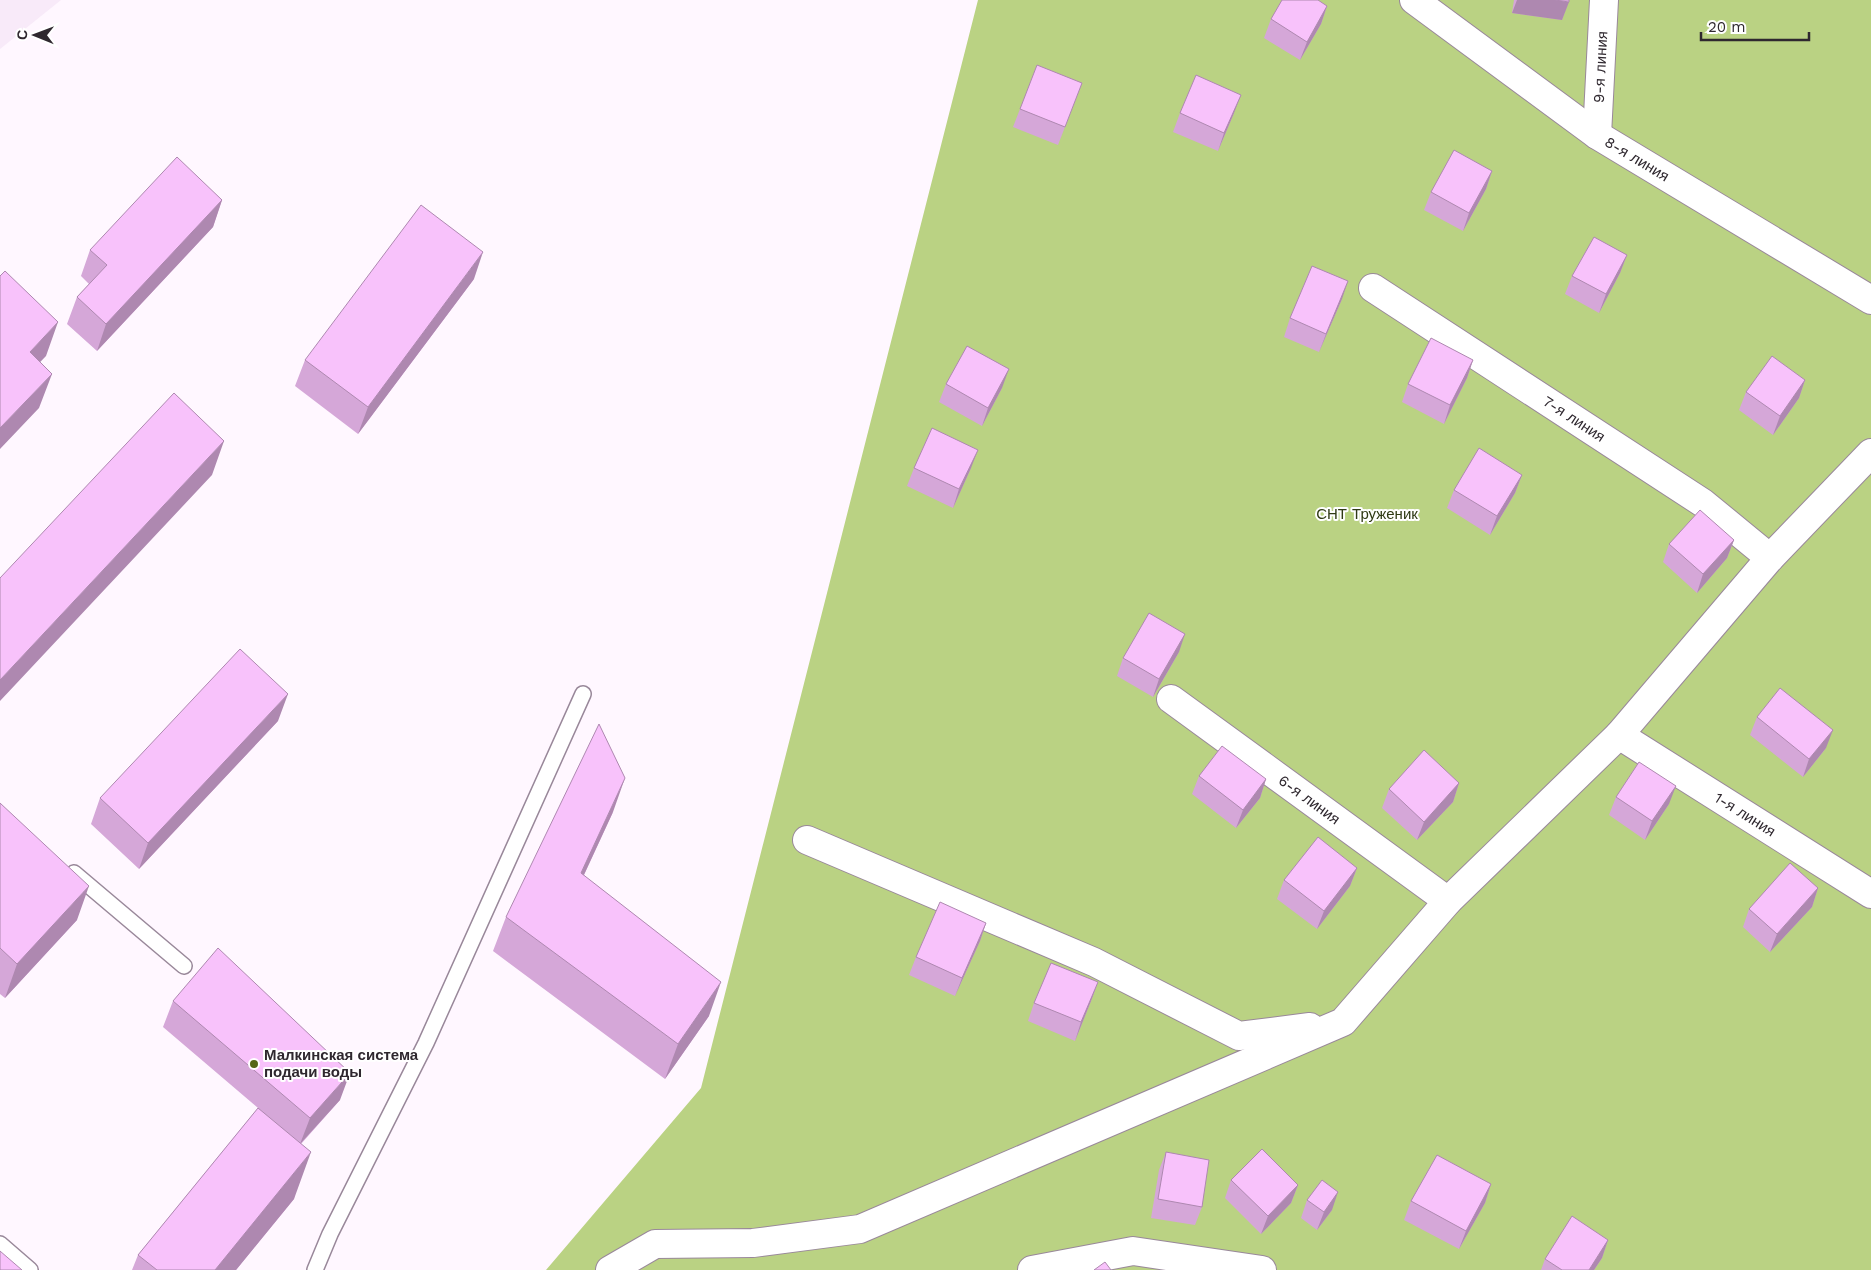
<svg xmlns="http://www.w3.org/2000/svg" width="1871" height="1270" viewBox="0 0 1871 1270" font-family="'Work Sans',sans-serif">
	<rect width="100%" height="100%" fill="#fff7ff"/>
	<path fill="#f8eaf9" d="M0 0H61L0 49Z"/>
	<path fill="#bad283" d="M978 0H1871V1270H546L701 1088Z"/>
	<g fill="none" stroke-linecap="round" stroke-linejoin="round">
		<defs>
			<path id="service" d="M74 873 184 966
				M0 1244 30 1270
				M315 1270 330 1234 426 1043 583 694"/>
			<g id="minor">
				<path id="s1" d="M1414 0 1597 135 1871 300"/>
				<path id="s2" d="M1597 135 1604 0"/>
				<path id="s3" d="M1373 288 1703 503 1770 558"/>
				<path id="s4" d="M1171 699 1448 901"/>
				<path id="s5" d="M1619 735 1871 894"/>
				<path d="M807 840 1094 962 1239 1036 1310 1027"/>
				<path d="M610 1270 655 1244 753 1243 860 1229 1343 1022 1448 901 1619 735 1770 558 1871 453"/>
				<path d="M1032 1270 1133 1251 1262 1270"/>
			</g>
		</defs>
		<use href="#service" stroke="#99889a" stroke-width="18"/>
		<use href="#minor" stroke="#99889a" stroke-width="30"/>
		<use href="#service" stroke="#fff" stroke-width="15"/>
		<use href="#minor" stroke="#fff" stroke-width="28"/>
	</g>
	<path fill="#d5a7d8" d="M1514 0H1569L1562 20 1512 13Z
		M1327 6 1321 24 1300 60 1264 38 1271 19Z
		M1082 83 1058 145 1013 127 1020 109Z
		M1180 113H1234L1218 151 1173 132Z
		M1492 171 1486 189 1463 231 1424 210 1431 192Z
		M222 200 213 227 97 351 67 324 77 297 89 284 81 276 90 250Z
		M1627 255 1620 273 1599 313 1565 294 1572 276Z
		M474 279 358 434 295 386 305 360Z
		M1342 299 1319 352 1284 337 1290 318Z
		M1473 360 1467 378 1444 424 1402 402 1408 384Z
		M1805 380 1799 398 1773 435 1739 410 1746 392Z
		M946 384 1002 388 982 426 939 402Z
		M914 468H971L953 508 907 486Z
		M1522 475 1515 493 1490 535 1447 508 1454 490Z
		M1734 540 1727 558 1697 593 1663 562 1669 544Z
		M1179 652 1153 697 1117 676 1123 658Z
		M1757 717 1826 748 1803 777 1750 735Z
		M278 721 139 869 91 824 100 798Z
		M1199 776 1266 779 1260 798 1236 828 1192 794Z
		M1459 783 1453 802 1417 840 1382 808 1389 789Z
		M1616 797 1669 804 1645 840 1609 815Z
		M0 803 77 920 5 998 0 994Z
		M613 812 584 875 709 1016 665 1079 493 951 506 917Z
		M1357 868 1350 886 1317 929 1277 899 1284 880Z
		M1818 888 1812 907 1770 952 1743 927 1749 909Z
		M986 923 980 941 955 996 909 975 916 957Z
		M1098 982 1091 1001 1075 1041 1028 1021 1034 1003Z
		M173 1001 340 1100 301 1144 294 1199 236 1270H132L138 1255 258 1108 163 1027Z
		M1166 1152 1202 1207 1195 1225 1151 1218 1159 1170Z
		M1231 1180 1298 1185 1291 1203 1261 1234 1225 1198Z
		M1491 1184 1485 1203 1459 1249 1404 1220 1411 1201Z
		M1307 1200 1332 1210 1317 1230 1301 1218Z
		M1608 1240 1602 1258 1594 1270H1541L1545 1259Z"/>
	<path fill="#ae88b0" d="M1517 0H1555L1569 2 1562 20 1512 13Z
		M1327 6 1321 24 1300 60 1307 42Z
		M1241 95 1234 113 1218 151 1224 133Z
		M1492 171 1486 189 1463 231 1469 213Z
		M222 200 213 227 97 351 106 324Z
		M483 252 474 279 358 434 368 407Z
		M1627 255 1620 273 1599 313 1606 294Z
		M1348 281 1342 299 1319 352 1326 334Z
		M58 322 46 356 17 386 30 352Z
		M1473 360 1467 378 1444 424 1450 405Z
		M1009 369 1002 388 982 426 988 408Z
		M52 374 39 408 0 449V428Z
		M1805 380 1799 398 1773 435 1780 416Z
		M224 441 212 475 0 701V680Z
		M978 450 971 468 953 508 959 489Z
		M1522 475 1515 493 1490 535 1497 516Z
		M1734 540 1727 558 1697 593 1703 574Z
		M1185 634 1179 652 1153 697 1159 679Z
		M288 694 278 721 139 869 148 843Z
		M1833 730 1826 748 1803 777 1809 759Z
		M625 778 613 812 569 907 581 873Z
		M1266 779 1260 798 1236 828 1243 810Z
		M1459 783 1453 802 1417 840 1424 822Z
		M1676 786 1669 804 1645 840 1652 821Z
		M1357 868 1350 886 1317 929 1324 911Z
		M89 886 77 920 5 998 17 964Z
		M1818 888 1812 907 1770 952 1777 934Z
		M986 923 980 941 955 996 962 978Z
		M721 982 709 1016 665 1079 678 1044Z
		M1098 982 1091 1001 1075 1041 1081 1022Z
		M350 1073 340 1100 300 1144 310 1118Z
		M311 1152 294 1199 236 1270H215Z
		M1491 1184 1485 1203 1459 1249 1466 1231Z
		M1298 1185 1291 1203 1261 1234 1268 1216Z
		M1338 1192 1332 1210 1317 1230 1324 1212Z
		M1608 1240 1602 1258 1594 1270H1589Z"/>
	<path fill="#f8c2fb" stroke="#ae88b0" d="M1282 0H1318L1327 6 1307 42 1271 19Z
		M1555 0H1569V2Z
		M1037 65 1082 83 1065 127 1020 109Z
		M1196 75 1241 95 1224 133 1180 113Z
		M1454 150 1492 171 1469 213 1431 192Z
		M177 157 222 200 106 324 77 297 107 265 90 250Z
		M421 205 483 252 368 407 305 360Z
		M1594 237 1627 255 1606 294 1572 276Z
		M1312 266 1348 281 1326 334 1290 318Z
		M5 271 58 322 30 352 52 374 0 428V276Z
		M1431 338 1473 360 1450 405 1408 384Z
		M967 346 1009 369 988 408 946 384Z
		M1772 356 1805 380 1780 416 1746 392Z
		M174 393 224 441 0 680V578Z
		M932 428 978 450 959 489 914 468Z
		M1479 448 1522 475 1497 516 1454 490Z
		M1700 510 1734 540 1703 574 1669 544Z
		M1149 613 1185 634 1159 679 1123 658Z
		M240 649 288 694 148 843 100 798Z
		M1780 688 1833 730 1809 759 1757 717Z
		M599 724 625 778 581 873 721 982 678 1044 506 917Z
		M1222 746 1266 779 1243 810 1199 776Z
		M1424 750 1459 783 1424 822 1389 789Z
		M1639 762 1676 786 1652 821 1616 797Z
		M0 803 89 886 17 964 0 948Z
		M1318 837 1357 868 1324 911 1284 880Z
		M1790 863 1818 888 1777 934 1749 909Z
		M940 902 986 923 962 978 916 957Z
		M218 948 350 1073 310 1118 173 1001Z
		M1051 963 1098 982 1081 1022 1034 1003Z
		M258 1108 311 1152 215 1270H157L138 1255Z
		M1262 1149 1298 1185 1268 1216 1231 1180Z
		M1166 1152 1209 1160 1202 1207 1158 1199Z
		M1437 1155 1491 1184 1466 1231 1411 1201Z
		M1322 1180 1338 1192 1324 1212 1307 1200Z
		M1572 1216 1608 1240 1589 1270H1562L1545 1259Z
		M0 1251 22 1270H0Z
		M1105 1262 1111 1270H1094Z"/>
	<circle fill="#546815" stroke="#fff" stroke-width="2" cx="254" cy="1064" r="5"/>
	<g text-anchor="middle" dominant-baseline="central" stroke-width="4" stroke-linejoin="round" paint-order="stroke">
		<g font-size="15" fill="#2f282f" stroke="#fff">
			<text stroke="none"><textPath href="#s2" startOffset="68">9-я линия</textPath></text>
			<text stroke="none"><textPath href="#s1" startOffset="274">8-я линия</textPath></text>
			<text stroke="none"><textPath href="#s3" startOffset="240">7-я линия</textPath></text>
			<text stroke="none"><textPath href="#s4" startOffset="171">6-я линия</textPath></text>
			<text stroke="none"><textPath href="#s5" startOffset="149">1-я линия</textPath></text>
		</g>
		<g font-size="15" fill="#2f3a14" stroke="#fff">
			<text x="1367" y="514">СНТ Труженик</text>
		</g>
		<g font-size="15" font-weight="bold" fill="#2f282f" stroke="#fff" text-anchor="start">
			<text x="264" y="1055">Малкинская система<tspan x="264" dy="17">подачи воды</tspan></text>
		</g>
	</g>
	<g transform="translate(35 35) rotate(271)" stroke="#ffffff" stroke-width="4" paint-order="stroke">
	<path d="M0-4L9 19L0 12L-9 19Z" fill="#2f282f"/>
	<text y="-8" font-size="14" font-weight="bold" text-anchor="middle" fill="#2f282f">С</text>
	</g>
	<path d="M1701 32v8h108v-8" fill="none" stroke="#2f282f" stroke-width="2.5"/>
	<text x="1708" y="32" font-size="15" fill="#2f282f" stroke="#ffffff" stroke-width="4" paint-order="stroke">20 m</text>
</svg>
